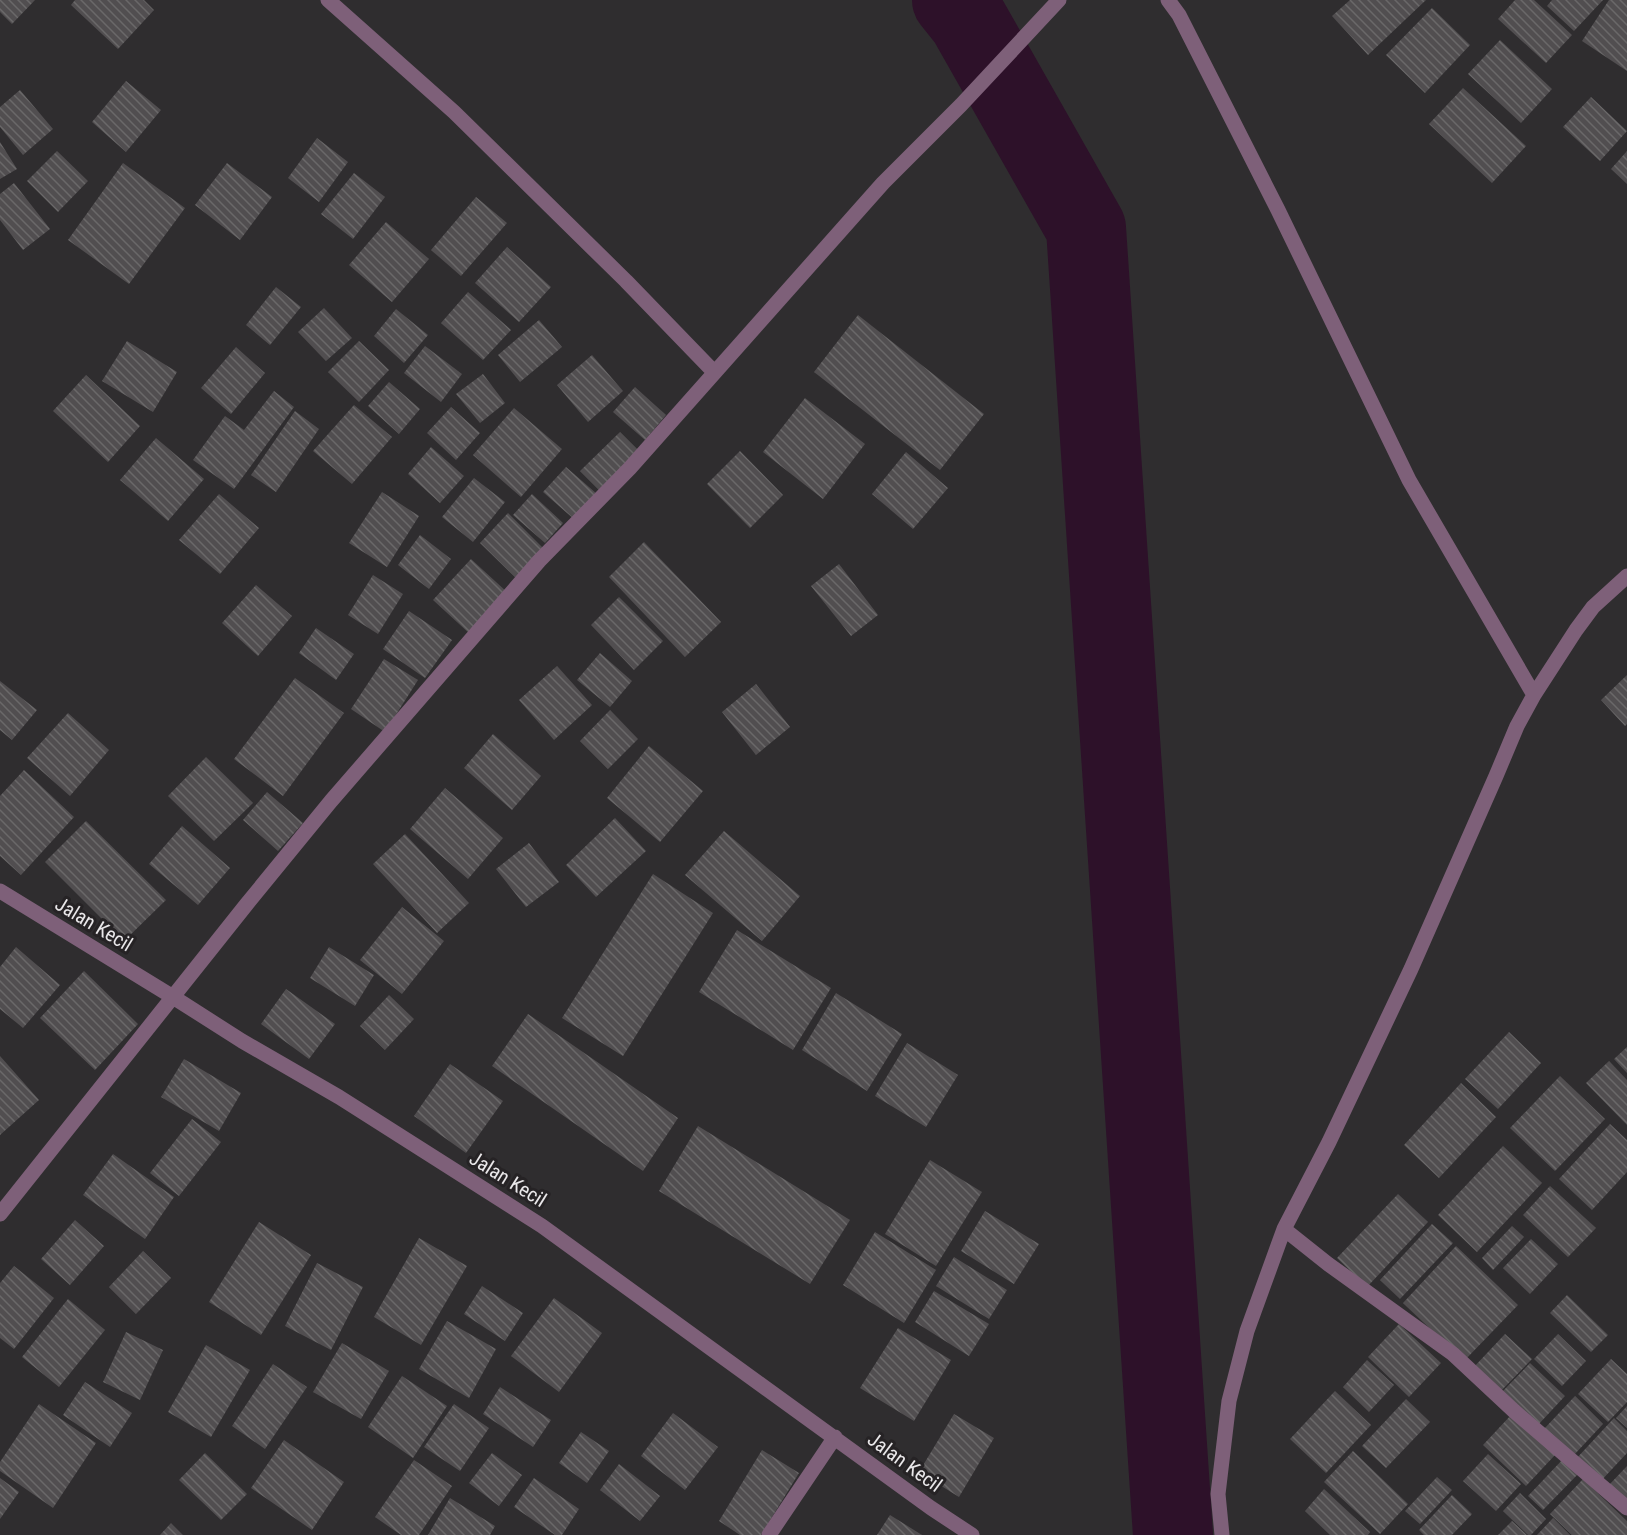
<svg xmlns="http://www.w3.org/2000/svg" width="1627" height="1535" viewBox="0 0 1627 1535" font-family="'Roboto Condensed',sans-serif">
	<defs>
		<pattern id="building-back-hatch" width="6" height="6" patternUnits="userSpaceOnUse" patternTransform="scale(1.5)"><rect width="6" height="6" fill="#514e50"/><path d="M-1 5l2 2M0 0l6 6M5-1l2 2" fill="none" stroke="#6a6869"/></pattern>
	</defs>
	<rect width="100%" height="100%" fill="#2f2d2f"/>
	<g fill="none" stroke-linecap="round" stroke-linejoin="round">
		<path stroke="#2d1129" stroke-width="80" d="M952 0 968 20 1086 228 1173 1535"/>
	</g>
	<path fill="url(#building-back-hatch)" d="M0 0H35L12 24 0 12Z
		M75 0H144L154 10 118 49 71 5Z
		M1350 0H1426L1368 55 1332 16Z
		M1515 0H1534L1572 35 1546 63 1498 19Z
		M1552 0H1603L1574 31 1547 6Z
		M1609 0H1627V71L1582 41Z
		M1432 8 1470 45 1425 93 1386 55Z
		M1500 40 1552 89 1521 123 1468 74Z
		M126 81 161 110 126 152 92 122Z
		M1463 88 1526 146 1492 183 1429 124Z
		M20 90 53 129 23 155 0 127V107Z
		M1591 97 1627 131 1600 161 1563 127Z
		M317 138 348 162 319 202 288 178Z
		M0 142 17 169 0 179Z
		M57 151 88 181 58 212 27 181Z
		M1627 151V184L1611 169Z
		M123 163 185 208 129 284 68 240Z
		M227 163 272 197 240 240 195 205Z
		M354 173 385 197 353 239 321 214Z
		M14 183 50 229 23 250 0 220V194Z
		M476 197 507 223 461 276 431 250Z
		M386 222 429 259 392 302 349 265Z
		M507 247 551 287 519 322 475 283Z
		M276 287 301 307 270 345 246 325Z
		M468 292 511 330 483 360 441 323Z
		M324 308 352 338 326 361 298 332Z
		M396 309 428 335 404 363 374 336Z
		M858 315 984 414 940 470 814 372Z
		M539 320 562 347 520 382 498 355Z
		M127 341 177 372 153 412 102 381Z
		M359 341 389 370 359 402 328 372Z
		M425 346 462 374 441 402 404 373Z
		M236 347 265 373 231 414 201 388Z
		M592 355 623 391 588 422 557 385Z
		M483 374 505 403 480 423 456 394Z
		M86 375 140 426 108 462 53 411Z
		M389 382 420 409 399 434 368 406Z
		M635 387 666 415 645 440 613 412Z
		M274 391 294 407 234 489 193 460 225 416 244 430Z
		M805 398 865 444 823 499 763 452Z
		M354 405 392 437 352 484 313 451Z
		M451 407 480 433 456 460 427 433Z
		M514 408 562 449 521 497 473 455Z
		M295 411 319 429 276 492 251 475Z
		M620 432 639 451 600 491 580 471Z
		M156 438 204 479 168 521 120 480Z
		M431 447 464 476 440 503 408 474Z
		M740 451 783 495 750 528 707 484Z
		M906 452 948 488 913 529 872 494Z
		M566 467 597 494 575 520 543 492Z
		M474 478 505 502 473 542 442 517Z
		M382 492 419 516 387 567 349 543Z
		M219 494 259 528 220 574 179 540Z
		M532 494 563 523 545 543 513 515Z
		M508 513 544 549 516 578 480 543Z
		M420 535 451 559 429 589 398 565Z
		M644 542 721 622 685 657 609 577Z
		M471 559 508 593 470 634 433 600Z
		M839 564 878 615 851 636 811 586Z
		M373 575 403 594 378 634 348 615Z
		M256 585 292 616 258 656 222 623Z
		M619 597 663 641 634 670 591 625Z
		M409 611 452 640 425 678 383 649Z
		M316 628 354 654 336 680 299 653Z
		M600 653 632 681 610 707 577 680Z
		M384 659 418 680 385 732 351 709Z
		M557 666 592 705 554 740 519 700Z
		M1627 675V724L1625 726 1601 700Z
		M295 678 344 713 283 796 234 759Z
		M0 681 37 710 12 740 0 730Z
		M756 684 790 727 756 755 722 712Z
		M610 710 638 739 608 769 580 741Z
		M68 713 109 750 70 796 27 758Z
		M493 734 541 776 512 810 464 768Z
		M649 746 703 791 660 842 607 798Z
		M206 757 253 803 214 841 168 796Z
		M24 770 74 817 21 875 0 856V796Z
		M445 788 503 838 468 879 410 829Z
		M267 792 303 823 278 851 243 820Z
		M615 818 646 851 596 897 566 865Z
		M86 821 166 900 124 941 45 862Z
		M182 826 230 868 198 905 149 864Z
		M724 831 800 896 762 941 685 875Z
		M405 834 469 903 437 933 373 864Z
		M529 843 559 882 526 907 496 869Z
		M653 874 713 913 623 1056 562 1018Z
		M402 907 444 941 402 994 360 960Z
		M737 930 831 988 793 1050 699 992Z
		M16 947 60 985 23 1028 0 1009V967Z
		M329 947 374 975 355 1006 310 978Z
		M84 971 138 1024 95 1070 40 1018Z
		M286 989 335 1024 309 1059 261 1024Z
		M836 993 902 1034 867 1091 802 1050Z
		M389 995 414 1019 385 1050 360 1026Z
		M528 1014 678 1118 643 1171 492 1066Z
		M1509 1032 1541 1063 1498 1109 1465 1079Z
		M907 1043 958 1075 926 1127 875 1096Z
		M1627 1047V1073L1614 1059Z
		M0 1056 39 1100 0 1135Z
		M184 1059 241 1093 219 1131 161 1097Z
		M1609 1061 1627 1080V1125L1586 1083Z
		M450 1064 503 1101 466 1153 414 1116Z
		M1560 1076 1605 1119 1555 1171 1510 1128Z
		M1461 1083 1496 1117 1439 1178 1404 1145Z
		M192 1119 221 1142 179 1196 150 1173Z
		M1610 1124 1627 1140V1172L1592 1210 1559 1179Z
		M698 1126 850 1220 810 1284 659 1191Z
		M1503 1146 1542 1183 1477 1252 1438 1215Z
		M113 1154 174 1197 145 1239 83 1195Z
		M930 1160 982 1192 936 1266 885 1234Z
		M1550 1186 1596 1228 1568 1257 1523 1215Z
		M1398 1194 1428 1222 1367 1287 1337 1258Z
		M985 1211 1039 1244 1014 1284 961 1251Z
		M75 1220 104 1246 70 1285 41 1259Z
		M259 1222 311 1255 261 1335 209 1302Z
		M1432 1224 1453 1243 1400 1299 1380 1280Z
		M1512 1226 1524 1237 1493 1270 1482 1258Z
		M875 1232 936 1270 904 1323 843 1285Z
		M419 1238 467 1266 421 1345 374 1317Z
		M1531 1239 1558 1264 1530 1294 1503 1268Z
		M1456 1246 1518 1305 1464 1361 1403 1303Z
		M143 1251 171 1278 136 1314 109 1287Z
		M954 1257 1007 1290 989 1319 936 1286Z
		M317 1263 363 1287 331 1350 285 1326Z
		M14 1266 54 1298 14 1349 0 1338V1283Z
		M482 1286 523 1313 505 1341 464 1314Z
		M934 1291 989 1324 969 1356 915 1322Z
		M1567 1295 1608 1335 1591 1352 1550 1313Z
		M554 1298 602 1333 559 1392 511 1356Z
		M68 1299 105 1330 59 1387 22 1357Z
		M447 1321 496 1349 469 1398 419 1369Z
		M1399 1324 1441 1363 1409 1397 1368 1357Z
		M898 1328 951 1360 914 1421 860 1388Z
		M126 1332 163 1350 140 1400 103 1382Z
		M1505 1334 1532 1359 1499 1393 1473 1368Z
		M1558 1334 1586 1361 1562 1386 1534 1359Z
		M342 1343 389 1371 361 1419 313 1392Z
		M206 1345 250 1370 211 1437 168 1412Z
		M1611 1359 1627 1374V1402L1608 1422 1578 1394Z
		M1367 1360 1394 1385 1369 1412 1343 1387Z
		M1530 1363 1565 1396 1537 1426 1501 1393Z
		M273 1364 307 1387 265 1449 232 1426Z
		M402 1376 447 1406 413 1458 368 1427Z
		M85 1382 132 1413 110 1447 63 1415Z
		M500 1387 551 1420 533 1447 483 1414Z
		M1335 1391 1371 1425 1326 1473 1290 1439Z
		M1575 1396 1603 1424 1573 1456 1544 1429Z
		M1406 1399 1430 1422 1386 1468 1362 1446Z
		M39 1404 96 1443 53 1508 0 1471V1462Z
		M454 1404 489 1428 460 1471 424 1447Z
		M1627 1406V1428L1616 1418Z
		M673 1413 718 1447 685 1490 641 1456Z
		M954 1414 994 1438 959 1497 919 1472Z
		M1512 1414 1555 1455 1526 1486 1483 1445Z
		M1614 1418 1627 1431V1453L1599 1483 1575 1460Z
		M581 1432 609 1451 587 1483 559 1463Z
		M284 1440 344 1482 312 1530 251 1488Z
		M762 1450 799 1473 761 1535H740L719 1521Z
		M1353 1451 1408 1504 1380 1534 1324 1482Z
		M205 1453 247 1494 221 1520 179 1480Z
		M492 1453 522 1475 499 1506 469 1483Z
		M1488 1454 1521 1484 1496 1511 1463 1481Z
		M1564 1458 1579 1473 1543 1510 1528 1496Z
		M414 1460 452 1486 419 1535H401L375 1517Z
		M619 1464 660 1496 640 1521 600 1490Z
		M1627 1466V1502L1609 1485Z
		M1437 1477 1452 1490 1420 1524 1405 1511Z
		M0 1478 19 1492 0 1519Z
		M534 1478 579 1509 562 1535H555L514 1507Z
		M1583 1479 1627 1521V1535H1572L1550 1514Z
		M1324 1489 1370 1532 1368 1535H1330L1305 1511Z
		M1520 1493 1546 1519 1531 1535H1528L1503 1511Z
		M1452 1495 1472 1514 1452 1535H1424L1419 1530Z
		M450 1498 495 1526 490 1535H428Z
		M890 1515 922 1535H877Z
		M1553 1518 1570 1535H1537Z
		M1512 1521 1527 1535H1498Z
		M171 1523 183 1535H160Z"/>
	<g fill="none" stroke-linecap="round" stroke-linejoin="round">
		<path stroke="#7e6079" stroke-width="15" d="M328 0 454 112 626 281 714 372
			M1168 0 1179 15 1278 210 1409 480 1534 695
			M0 891 173 997 242 1041 339 1097 542 1226 931 1508 972 1535
			M0 1214 246 905 331 801 539 561 630 468 883 183 961 105 1059 0
			M1284 1229 1328 1264 1453 1354 1514 1411 1627 1508
			M769 1535 835 1437
			M1222 1535 1218 1494 1229 1401 1247 1331 1284 1229 1329 1142 1411 969 1496 776 1517 726 1534 695 1576 630 1593 607 1627 576"/>
	</g>
	<g text-anchor="middle" dominant-baseline="central" stroke-width="6" stroke-linejoin="round" paint-order="stroke">
		<g font-size="20" fill="#eae8ea" stroke="#262325">
			<text transform="translate(94 924) rotate(31)">Jalan Kecil</text>
			<text transform="translate(508 1179) rotate(32)">Jalan Kecil</text>
			<text transform="translate(905 1462) rotate(36)">Jalan Kecil</text>
		</g>
	</g>
</svg>
